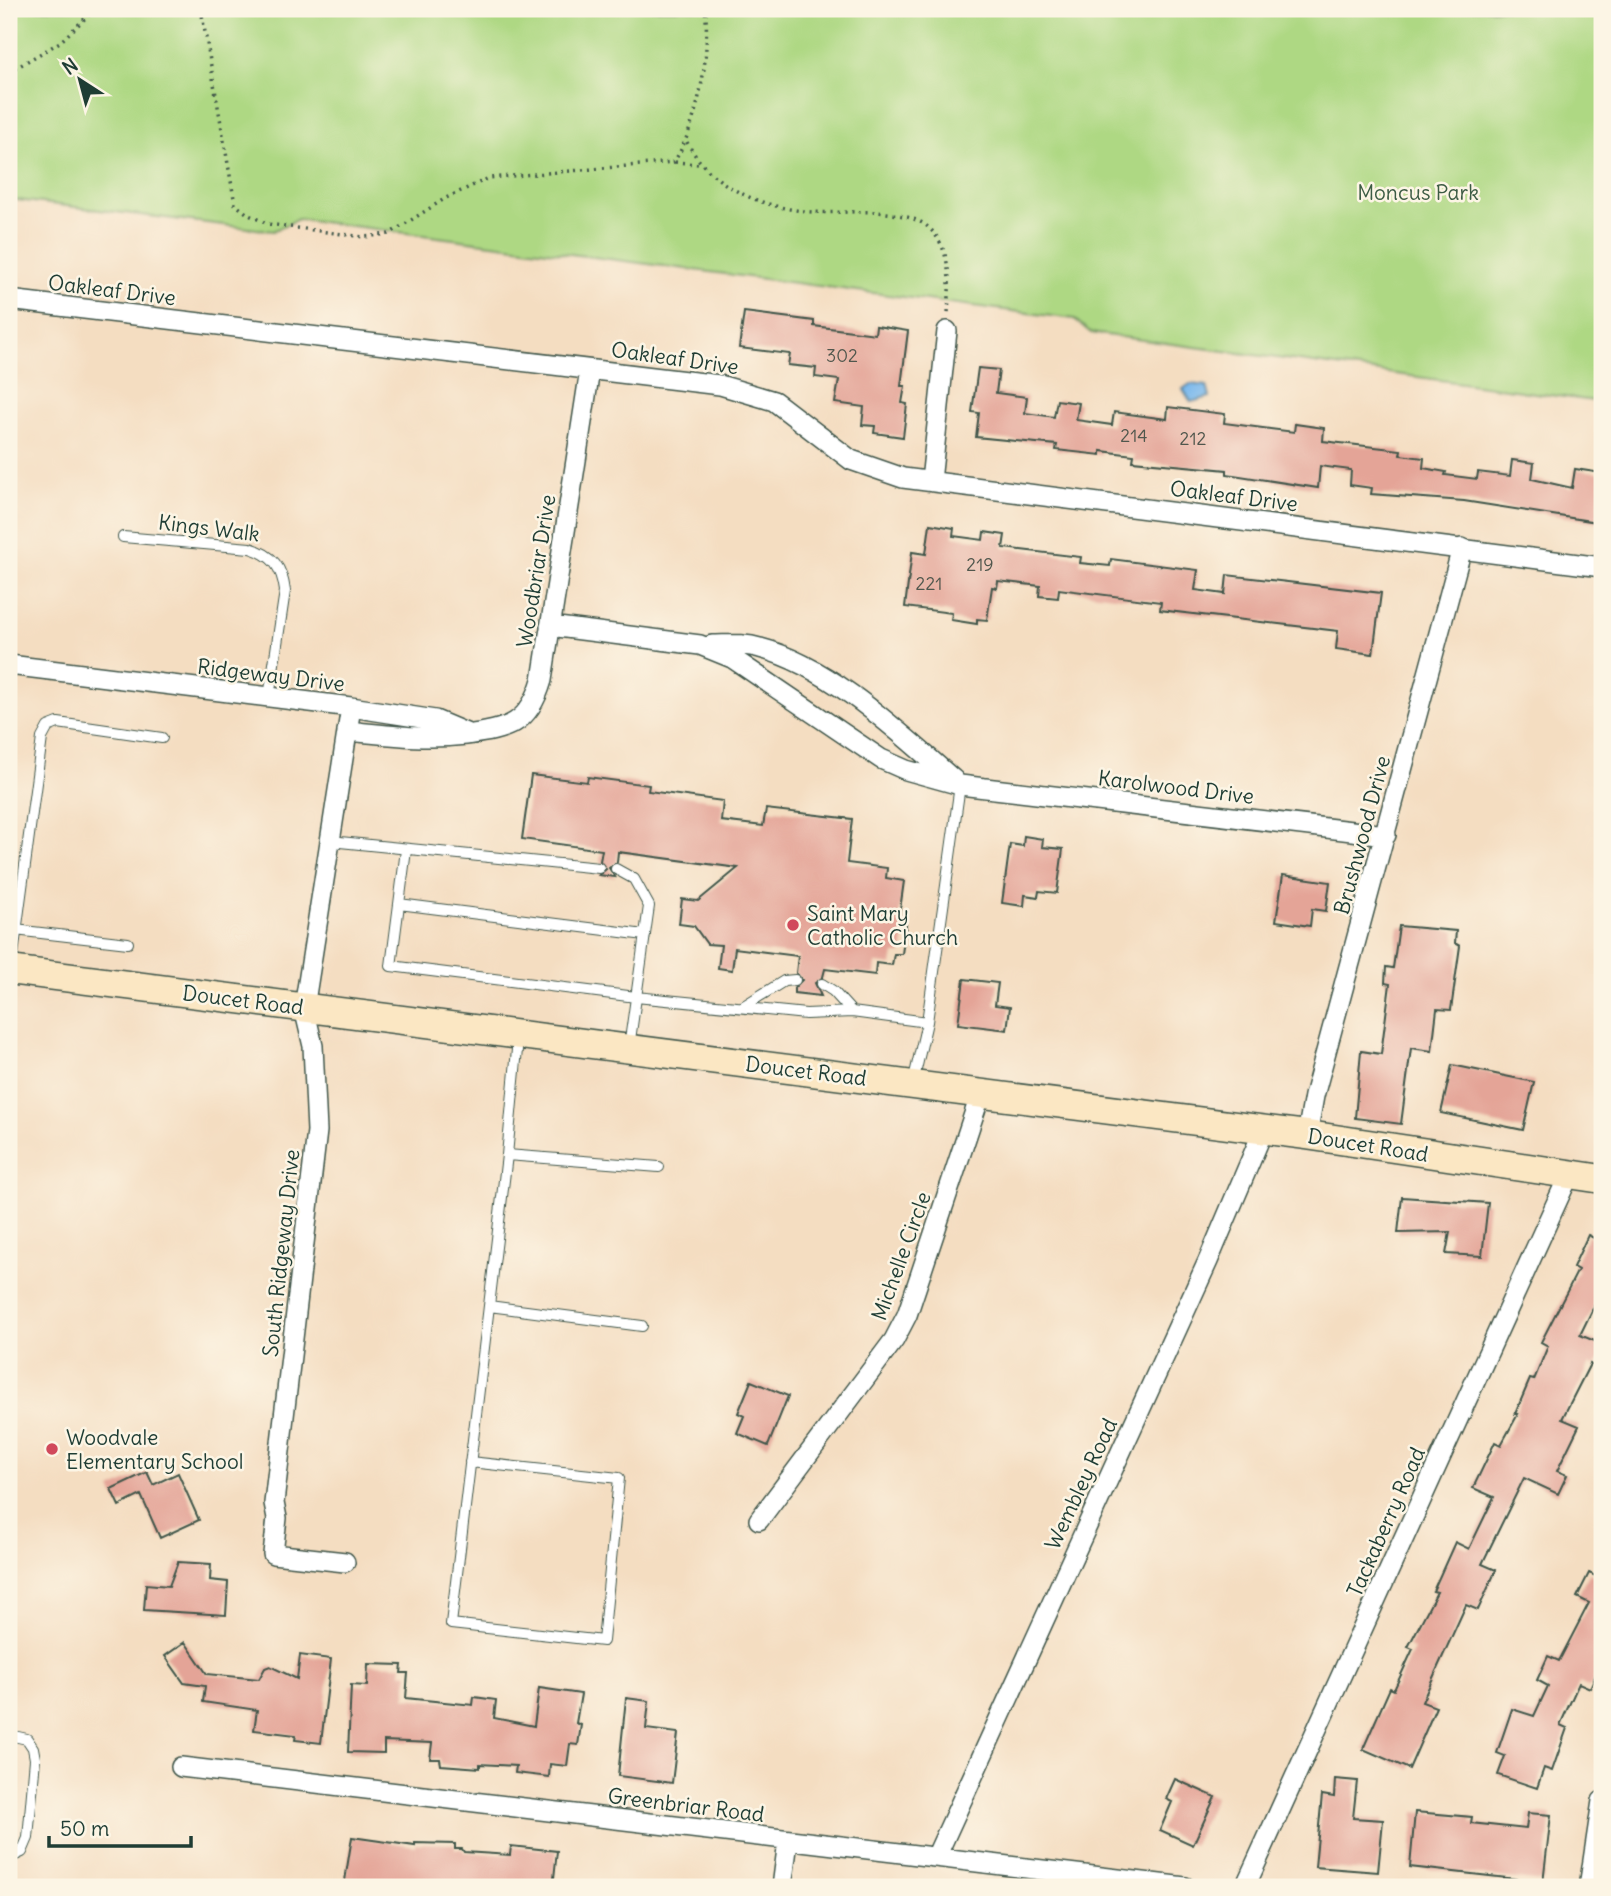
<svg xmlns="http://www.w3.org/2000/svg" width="1611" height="1896" viewBox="0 0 1611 1896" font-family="Delius,sans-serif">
	<rect width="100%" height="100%" fill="#fcf5e5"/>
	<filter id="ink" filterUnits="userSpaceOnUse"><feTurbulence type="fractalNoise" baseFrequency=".0143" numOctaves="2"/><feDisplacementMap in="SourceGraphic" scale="14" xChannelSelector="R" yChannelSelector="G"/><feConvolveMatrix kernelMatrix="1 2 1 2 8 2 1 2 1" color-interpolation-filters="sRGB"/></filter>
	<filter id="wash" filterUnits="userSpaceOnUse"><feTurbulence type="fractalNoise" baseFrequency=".00686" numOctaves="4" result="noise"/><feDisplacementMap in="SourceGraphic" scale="28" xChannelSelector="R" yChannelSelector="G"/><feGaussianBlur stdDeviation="1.57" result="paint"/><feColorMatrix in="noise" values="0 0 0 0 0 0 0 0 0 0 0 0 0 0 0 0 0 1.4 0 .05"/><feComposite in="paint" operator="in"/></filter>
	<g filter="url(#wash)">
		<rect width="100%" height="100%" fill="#f4ddc1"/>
		<path fill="#aed883" stroke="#668a5c" stroke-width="2" d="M9 9H1602V402L1091 333 1074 319 298 219 273 231 9 199Z"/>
		<path fill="#79b8ed" stroke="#4c7a90" stroke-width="2" d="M1190 384 1207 386 1210 397 1191 402 1183 389Z"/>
		<g id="blocks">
			<path fill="#e4a497" d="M744 312 814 321V326L875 334 876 326 908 331 901 386H905L902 403 907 404 903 437 874 433 875 426 862 425 864 407 835 403 839 380 815 377 816 368 788 365 790 354 739 348Z
				M978 368 999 370 996 393 1027 397 1025 413 1054 417 1057 400 1079 403 1076 420 1112 425 1114 412 1167 419 1168 407 1225 414 1224 423 1294 432 1295 424 1324 428 1323 441 1401 450 1400 455 1424 458 1423 468 1446 472 1445 475 1477 479 1478 472 1510 476 1512 460 1534 463 1532 479 1572 488 1575 469 1602 473 1597 522 1464 501 1371 494 1372 488 1350 485 1351 470 1320 466 1318 488 1227 474V470L1133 461 1134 455 1101 451V455L1056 450 1057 445 976 437 979 413 972 412Z
				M930 524 954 528 953 536 983 540 984 532 1005 535 1003 548 1081 557 1080 563 1110 566 1111 559 1198 570 1195 590 1225 594 1227 575 1381 593 1373 654 1336 649 1338 631 1160 610 1161 602 1059 589 1058 598 1039 596 1040 586 998 581 997 588 992 587 987 620 977 619V624L951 620 952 613 905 607 912 552 926 554Z
				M531 775 587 782 588 777 649 785 648 791 723 801 721 821 763 826 766 809 852 819 847 863 887 868 886 878 904 881 898 924 906 925 902 954H894L892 965 876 963 875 975 825 969 823 977 815 983 821 996 794 993V988L802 980 796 973 798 956 735 948 732 970 718 968 721 945 707 944 694 926 679 924 682 899 698 901 738 868 618 852 617 862 609 868 615 877 599 875 606 869 600 861 602 850 522 839Z
				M1024 836 1043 839 1042 847 1063 849 1057 893 1039 891 1038 897 1025 895 1024 906 1002 903 1010 844 1023 846Z
				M1283 875 1330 882 1326 911 1312 909 1310 926 1276 921Z
				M1399 926 1456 931 1455 943 1460 946 1451 1010 1437 1009 1432 1051 1411 1048 1401 1124 1355 1118 1361 1051 1381 1054 1390 984 1385 983 1386 967 1393 968Z
				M964 979 998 983 995 1005 1010 1007 1007 1030 958 1024Z
				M1452 1065 1534 1082 1523 1130 1441 1113Z
				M1402 1197 1488 1203 1482 1256 1446 1254 1450 1232 1398 1233Z
				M1588 1235 1602 1242V1290L1580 1335 1602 1344V1354L1595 1367 1590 1364 1562 1419 1579 1426 1557 1471 1567 1475 1558 1494 1524 1478 1482 1564 1496 1570 1478 1610 1466 1605 1422 1702 1436 1707 1409 1769 1363 1749 1390 1688 1394 1690 1413 1649 1408 1647 1437 1592 1433 1591 1455 1542 1469 1549 1494 1497 1473 1488 1495 1442 1501 1445 1518 1414H1515L1530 1379 1534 1380 1548 1346 1541 1342 1578 1270 1573 1267Z
				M751 1381 788 1396 768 1446 737 1433 744 1416 738 1413Z
				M147 1472 153 1485 178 1473 199 1520 160 1538 141 1495 119 1506 111 1489Z
				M178 1562 211 1564 210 1580 228 1582 226 1615 144 1610 146 1584 169 1586Z
				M1589 1573 1600 1578 1602 1574V1661L1590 1688 1579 1683 1560 1725 1567 1728 1552 1771 1544 1768 1537 1788 1498 1775 1505 1756 1497 1753 1512 1709 1534 1716 1548 1686 1537 1680 1548 1656 1559 1661 1589 1603 1577 1597Z
				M185 1642 207 1674 259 1679 265 1668 270 1666 297 1679 300 1655 331 1659 321 1743 295 1740 296 1735 254 1730 257 1710 203 1702 205 1686 184 1683 165 1656Z
				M368 1664 402 1665 401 1673H408L406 1698 473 1705 474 1697 496 1700 494 1718 534 1726 539 1688 581 1694 576 1723 581 1725 578 1745 570 1744 567 1766 550 1764 549 1777 515 1773 516 1766 480 1764V1768L441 1765 440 1759H430L432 1743 384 1741V1753L348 1752 351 1685 367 1686Z
				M626 1698 649 1701 646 1729 678 1733 672 1783 618 1776Z
				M1175 1779 1215 1797 1193 1845 1160 1830 1172 1802 1166 1799Z
				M1335 1779 1357 1781 1353 1818 1383 1820 1378 1872 1315 1867 1322 1795 1334 1797Z
				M1415 1812 1472 1817 1471 1823 1526 1829 1528 1813 1551 1815 1543 1882 1410 1867Z
				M352 1837 415 1846V1843L455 1844V1849H462L464 1852 510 1855 511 1846 557 1851 553 1887H344Z"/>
		</g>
	</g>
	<g filter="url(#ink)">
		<use href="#blocks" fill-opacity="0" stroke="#3f5549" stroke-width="2"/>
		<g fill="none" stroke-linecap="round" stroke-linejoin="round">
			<defs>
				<path id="lane" d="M123 537 250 548C273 555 282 567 285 591L269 697
					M330 841 599 868
					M406 850 391 966 636 997 806 1014 852 1012 927 1022 960 785
					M616 869 634 879 649 906 629 1047
					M399 904 645 935
					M15 930 128 943
					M11 970 42 738 48 727 58 723 162 738
					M822 984 833 991 852 1012
					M742 1007 784 981 795 980
					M913 1083 927 1022
					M507 1155 659 1167
					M489 1306 642 1326
					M470 1462 619 1478 603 1641 451 1624 507 1155 518 1039
					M9 1735 27 1739 33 1748 35 1759 28 1838 22 1852 9 1858"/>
				<path id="street" d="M9 300 720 385 774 401 851 460 903 478 1602 567
					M931 481 947 331
					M550 626 700 645 732 658 881 759 906 770 960 785 1386 835
					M712 645C728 645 744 643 760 648 830 666 900 733 954 780
					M9 665 351 707 435 720 468 734
					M347 731C389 735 425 740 466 735 508 729 529 725 542 680L590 370
					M1307 1135 1314 1096 1462 548
					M759 1520 894 1340 907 1315 981 1093
					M345 1562 273 1554 277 1518 274 1503 317 1131 313 1046 304 1008 351 707
					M181 1767 1185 1887
					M936 1857 1208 1261 1264 1129
					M782 1887 788 1841
					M1245 1887 1569 1175
					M1589 1887 1602 1801"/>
				<path id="secondary" d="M9 970 1307 1135 1602 1179"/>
			</defs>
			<use href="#lane" stroke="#3f5549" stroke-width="12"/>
			<use href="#street" stroke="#3f5549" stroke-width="22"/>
			<use href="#secondary" stroke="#3f5549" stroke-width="31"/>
			<path stroke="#3f5549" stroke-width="3.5" stroke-dasharray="2 5" stroke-linecap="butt" d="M201 9 235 204 249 215 268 224 364 237 389 234 446 198 489 178 674 162C698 125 711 53 705 9
				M9 72 60 42 95 9
				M687 142C711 188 763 208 812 212 840 214 866 209 893 214 904 216 919 219 928 227 952 248 950 285 948 313
				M675 162 698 164"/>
			<use href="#lane" stroke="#fff" stroke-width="10"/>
			<use href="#street" stroke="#fff" stroke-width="19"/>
			<use href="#secondary" stroke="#fbe7c3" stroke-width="28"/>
		</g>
	</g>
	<g fill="#d1495b" stroke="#fcf5e5" stroke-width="2.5">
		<circle cx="793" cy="925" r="7"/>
		<circle cx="52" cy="1449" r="7"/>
	</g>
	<g text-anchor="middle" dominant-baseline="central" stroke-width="5" stroke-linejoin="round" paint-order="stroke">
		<g font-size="18" fill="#50574d">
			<text x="842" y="355">302</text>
			<text x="1134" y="435">214</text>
			<text x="1193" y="438">212</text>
			<text x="980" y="564">219</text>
			<text x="929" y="583">221</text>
		</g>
		<g font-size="21" fill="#3c5c44" stroke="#fcf5e5">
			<text x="1418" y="192">Moncus Park</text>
		</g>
		<g font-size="21" fill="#1f3d34" stroke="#fcf5e5">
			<text transform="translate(112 290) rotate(7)">Oakleaf Drive</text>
			<text transform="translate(675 358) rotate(8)">Oakleaf Drive</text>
			<text transform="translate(1234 496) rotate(7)">Oakleaf Drive</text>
			<text transform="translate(209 528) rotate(7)">Kings Walk</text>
			<text transform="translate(536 571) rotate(-81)">Woodbriar Drive</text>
			<text transform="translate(271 675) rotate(7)">Ridgeway Drive</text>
			<text transform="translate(1176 787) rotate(7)">Karolwood Drive</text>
			<text transform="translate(1362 835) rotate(-75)">Brushwood Drive</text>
			<text transform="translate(243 1000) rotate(7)">Doucet Road</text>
			<text transform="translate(806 1071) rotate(7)">Doucet Road</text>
			<text transform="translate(1368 1145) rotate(9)">Doucet Road</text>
			<text transform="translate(281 1253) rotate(-84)">South Ridgeway Drive</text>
			<text transform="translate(901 1256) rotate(-70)">Michelle Circle</text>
			<text transform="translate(1081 1484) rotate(-65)">Wembley Road</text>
			<text transform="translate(1386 1522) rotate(-66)">Tackaberry Road</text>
			<text transform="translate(686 1805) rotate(7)">Greenbriar Road</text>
		</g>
		<g font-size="21" fill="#1f3d34" stroke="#fcf5e5" text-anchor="start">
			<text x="807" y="913">Saint Mary<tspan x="807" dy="24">Catholic Church</tspan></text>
			<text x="66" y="1437">Woodvale<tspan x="66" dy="24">Elementary School</tspan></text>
		</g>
	</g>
	<rect width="1611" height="1896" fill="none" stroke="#fcf5e5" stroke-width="35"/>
	<g transform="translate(80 80) rotate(324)" stroke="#fcf5e5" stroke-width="5" paint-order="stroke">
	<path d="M0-5L12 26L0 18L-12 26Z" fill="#1f3d34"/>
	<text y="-10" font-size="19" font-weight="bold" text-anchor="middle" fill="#1f3d34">N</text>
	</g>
	<path d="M49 1836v10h142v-10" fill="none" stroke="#1f3d34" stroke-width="3.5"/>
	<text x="60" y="1836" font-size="21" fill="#1f3d34" stroke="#fcf5e5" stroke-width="5" paint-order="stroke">50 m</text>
</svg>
